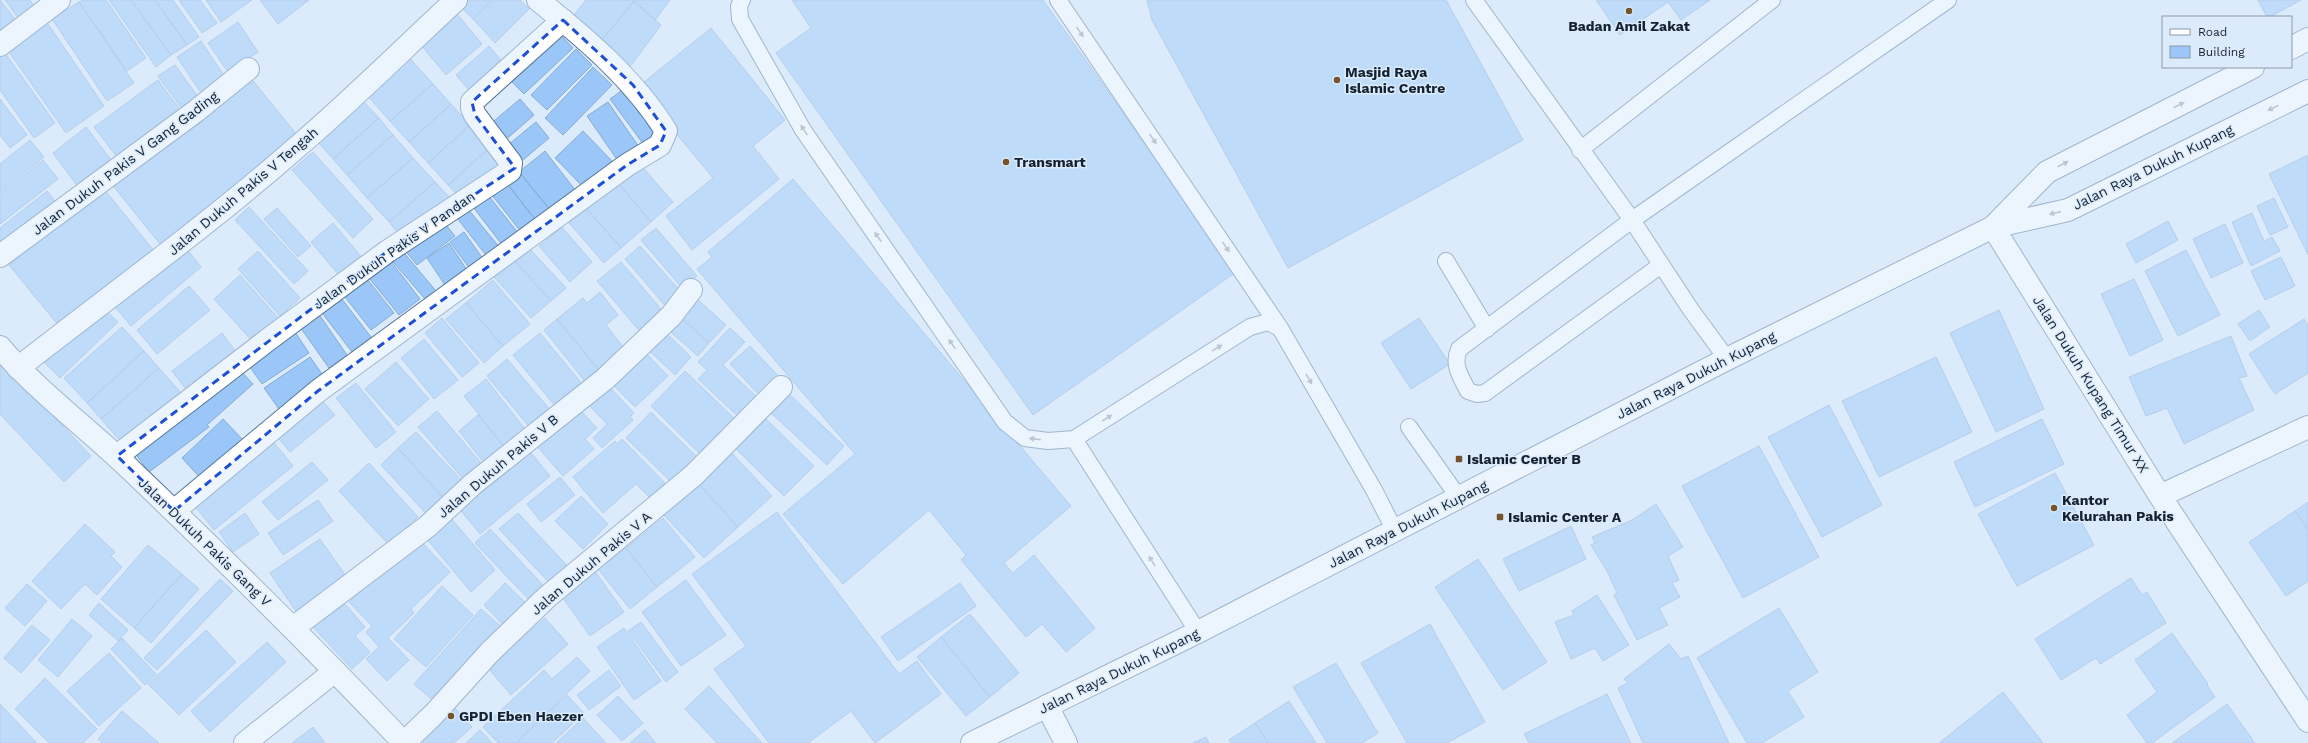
<svg xmlns="http://www.w3.org/2000/svg" width="2308" height="743" viewBox="0 0 2308 743" font-family="'Work Sans',sans-serif">
	<rect width="100%" height="100%" fill="#dcebfb"/>
	<path fill="#9ac7f8" stroke="#88abd1" d="M0 0 18 23 0 37Z
		M5 0H30L37 10 21 22Z
		M82 0H106L146 58 127 71 79 2Z
		M109 0H131L171 55 156 67Z
		M131 0H155L187 45 171 55Z
		M155 0H173L199 37 187 45Z
		M179 0H200L217 23 202 33Z
		M206 0H252L221 22Z
		M260 0H309L278 24Z
		M466 0H492L473 19 460 6Z
		M492 0H520L529 9 495 43 473 19Z
		M586 0H632L634 1 597 46 569 21Z
		M632 0H670L655 20Z
		M792 0H1043L1236 272 1033 415 776 53 811 28Z
		M1147 0H1446L1523 140 1288 268 1152 20Z
		M1596 0H1710L1681 20 1668 2 1620 35Z
		M2258 0H2301L2270 17H2267Z
		M634 1 661 25 626 72 597 46Z
		M79 2 134 83 107 101 52 19Z
		M457 14 482 44 446 75 420 44Z
		M46 21 104 106 66 133 7 49Z
		M238 22 258 52 228 72 208 43Z
		M711 28 785 120 753 146 779 179 692 250 666 216 713 178 638 87Z
		M560 34 573 48 524 94 511 81Z
		M201 41 227 80 203 96 177 57Z
		M489 46 506 66 473 95 456 75Z
		M576 49 592 65 547 110 531 95Z
		M5 53 55 123 34 138 0 90V56Z
		M407 55 433 84 390 121 365 93Z
		M175 65 201 101 185 113 158 76Z
		M593 67 612 85 563 135 545 118Z
		M250 77 302 141 165 250 113 186Z
		M158 80 184 115 120 161 94 127Z
		M433 84 451 104 409 142 390 121Z
		M627 87 661 133 644 145 610 99Z
		M0 99 27 135 10 148 0 135Z
		M520 99 534 115 502 143 488 126Z
		M363 101 379 118 333 159 317 141Z
		M608 102 639 147 618 161 587 116Z
		M451 104 470 125 428 163 409 142Z
		M379 118 393 135 347 175 333 159Z
		M536 122 549 138 517 165 503 149Z
		M470 125 490 147 448 185 428 163Z
		M86 127 115 165 81 191 53 153Z
		M583 131 612 161 584 188 555 158Z
		M393 135 413 158 367 198 347 175Z
		M30 140 44 157 0 192V164Z
		M490 147 506 167 460 198 448 185Z
		M545 151 576 191 551 211 519 172Z
		M313 152 373 219 353 238 292 170Z
		M2308 155V255L2269 174Z
		M413 158 435 182 389 222 367 198Z
		M43 160 58 179 0 224V194Z
		M639 163 673 202 651 222 617 182Z
		M519 172 551 211 537 222 506 182Z
		M793 179 1071 506 1004 563 1013 573 1034 555 1095 628 1066 652 1042 624 1026 637 961 560 966 555 929 510 843 584 783 514 855 454 697 269 712 257 708 252Z
		M435 182 453 201 401 237 389 222Z
		M506 182 537 222 522 233 491 194Z
		M617 182 651 222 621 248 586 208Z
		M104 189 154 251 59 326 9 265Z
		M47 191 60 208 0 254V228Z
		M488 195 519 234 503 246 473 207Z
		M2274 198 2288 227 2270 235 2257 206Z
		M249 207 308 271 294 284 235 220Z
		M277 208 311 246 298 257 264 219Z
		M586 208 621 248 604 263 569 223Z
		M468 209 501 249 489 259 457 218Z
		M2252 213 2264 241 2272 237 2280 251 2251 266 2232 222Z
		M442 220 455 236 417 265 404 249Z
		M2168 221 2178 240 2136 263 2126 244Z
		M333 223 364 260 342 279 311 242Z
		M2225 224 2243 263 2211 278 2193 239Z
		M562 227 592 262 570 282 539 246Z
		M656 228 697 276 682 288 641 240Z
		M464 232 486 263 473 273 450 242Z
		M449 243 469 273 447 288 427 258Z
		M640 246 683 294 667 308 625 259Z
		M528 247 566 288 551 301 514 260Z
		M186 248 201 267 131 326 115 307Z
		M400 248 436 291 425 299 389 257Z
		M2186 250 2220 315 2178 336 2145 271Z
		M258 251 300 298 280 316 238 269Z
		M387 256 420 299 399 315 365 273Z
		M2281 257 2295 286 2265 300 2251 271Z
		M514 260 551 301 531 318 494 277Z
		M621 262 666 315 643 335 597 281Z
		M240 275 280 320 254 343 214 299Z
		M364 275 394 313 371 330 341 292Z
		M2134 279 2163 340 2130 356 2101 294Z
		M493 280 530 324 503 346 466 303Z
		M189 286 210 310 157 354 137 330Z
		M600 292 618 315 606 325 627 352 601 373 557 319 583 298 587 303Z
		M338 294 371 337 352 352 319 309Z
		M694 296 726 325 709 343 677 314Z
		M466 303 503 346 484 363 446 319Z
		M101 306 118 322 60 378 44 362Z
		M316 310 347 355 329 368 298 324Z
		M1999 310 2044 409 1996 432 1950 333Z
		M2259 310 2270 327 2250 341 2238 324Z
		M677 314 709 343 698 356 665 327Z
		M442 318 479 363 462 377 425 333Z
		M1419 318 1450 364 1411 389 1381 343Z
		M557 319 601 373 587 384 544 330Z
		M2304 319 2308 325V373L2275 394 2249 354Z
		M122 327 144 351 87 403 64 378Z
		M730 328 745 342 723 365 761 401 743 421 698 379 707 370 698 362Z
		M293 329 309 353 262 384 245 360Z
		M662 329 691 357 675 375 645 347Z
		M222 333 239 356 190 394 172 371Z
		M540 333 583 385 556 407 513 355Z
		M2231 336 2247 376 2239 378 2254 410 2184 444 2167 408 2146 416 2129 377Z
		M424 339 458 380 434 399 401 358Z
		M750 346 782 380 763 399 730 364Z
		M642 349 668 376 635 407 609 381Z
		M144 351 159 368 101 419 87 403Z
		M310 357 327 381 281 412 264 388Z
		M1936 357 1972 432 1879 477 1842 401Z
		M0 359 91 456 64 482 0 414Z
		M507 359 552 412 531 429 487 376Z
		M396 362 429 399 398 426 365 389Z
		M237 367 253 384 207 425 209 427 149 472 131 448Z
		M159 368 183 395 125 446 101 419Z
		M685 371 735 419 700 454 651 406Z
		M486 379 528 433 507 450 464 396Z
		M356 383 396 432 376 448 336 398Z
		M606 383 634 413 630 417 633 420 602 448 593 438 607 424 586 402Z
		M786 391 844 446 827 465 768 410Z
		M318 396 335 415 290 452 274 433Z
		M1829 405 1882 505 1822 537 1768 437Z
		M578 408 597 428 585 439 594 449 563 476 535 444Z
		M437 411 481 463 463 479 418 427Z
		M651 412 697 457 672 483 626 438Z
		M478 415 508 452 488 468 459 431Z
		M223 419 245 442 204 482 182 458Z
		M766 419 814 466 784 496 736 449Z
		M2042 419 2064 464 1975 507 1954 462Z
		M416 432 466 485 447 502 398 448Z
		M622 439 665 483 650 498 636 484 603 513 573 477 615 441 617 444Z
		M272 440 293 466 214 530 193 504Z
		M1759 446 1819 557 1743 598 1682 486Z
		M398 448 447 502 430 518 381 465Z
		M527 448 550 476 480 534 457 506Z
		M730 451 772 496 738 527 697 482Z
		M312 462 328 480 278 520 262 502Z
		M369 463 418 517 388 544 339 491Z
		M2055 473 2094 545 2017 586 1978 514Z
		M560 477 575 495 541 522 527 504Z
		M697 482 738 527 704 558 662 513Z
		M581 496 608 524 583 549 555 521Z
		M318 500 333 521 283 555 268 533Z
		M2308 502V530L2295 511Z
		M1656 504 1683 547 1668 556 1679 580 1672 583 1680 597 1659 608 1668 625 1637 640 1614 595 1617 593 1607 571 1591 545 1595 543 1592 537 1632 520Z
		M2295 511 2308 530V581L2286 596 2249 542Z
		M777 512 899 674 917 661 941 694 875 743 851 711 808 743H769L714 669 746 646 692 574Z
		M245 513 259 534 233 552 219 532Z
		M518 513 572 571 554 588 499 529Z
		M450 517 495 570 471 592 426 538Z
		M663 518 695 557 657 587 626 548Z
		M85 524 115 552 111 556 122 567 97 595 85 584 61 609 32 581Z
		M1571 526 1586 559 1519 591 1503 559Z
		M490 529 546 588 531 602 475 543Z
		M417 537 450 572 411 609 414 613 388 638 409 660 387 681 366 659 379 647 366 632 372 626 349 602Z
		M320 539 348 579 297 613 270 573Z
		M148 545 182 574 134 628 101 599Z
		M626 548 657 587 630 609 598 569Z
		M1478 559 1547 662 1503 690 1435 587Z
		M594 570 624 612 590 636 560 594Z
		M182 574 199 589 151 643 134 628Z
		M2131 578 2142 595 2147 592 2166 623 2100 664 2096 658 2061 680 2035 639Z
		M220 579 233 591 157 670 144 658Z
		M686 580 726 635 681 666 642 612Z
		M505 583 530 607 507 629 484 605Z
		M960 583 976 606 898 661 881 637Z
		M27 584 47 601 25 626 5 608Z
		M442 586 473 615 426 667 394 639Z
		M1597 595 1629 645 1603 661 1595 648 1571 659 1555 622 1574 615 1572 611Z
		M99 603 128 630 118 641 89 615Z
		M345 604 365 627 355 636 370 652 352 669 313 627 332 611 334 613Z
		M1779 608 1818 672 1788 691 1804 717 1762 743H1747L1697 658Z
		M481 609 504 629 437 704 414 684Z
		M970 614 1019 673 990 697 941 637Z
		M545 618 568 644 511 695 488 668Z
		M72 619 92 636 58 677 38 660Z
		M641 622 678 672 666 682 628 631Z
		M1430 624 1485 722 1447 743H1407L1361 663Z
		M32 625 50 640 21 673 4 658Z
		M624 628 661 681 634 700 597 647Z
		M206 630 236 662 179 715 148 684Z
		M2172 633 2208 684 2207 685 2215 697 2152 743H2147L2127 715 2157 692 2135 660Z
		M941 637 990 697 966 716 917 657Z
		M122 638 156 674 145 685 111 649Z
		M267 642 286 662 210 732 191 711Z
		M1669 644 1681 659 1688 656 1729 743H1643L1618 688 1628 683 1624 679Z
		M109 653 141 688 99 726 67 691Z
		M577 657 590 671 516 743H498L483 727 544 670 552 679Z
		M1336 663 1378 733 1362 743H1327L1293 687Z
		M609 670 621 686 589 710 577 695Z
		M45 678 97 729 83 743H49L15 709Z
		M709 686 762 743H717L685 709Z
		M2003 692 2043 743H1939Z
		M1607 694 1631 743H1529L1524 734Z
		M567 695 584 713 552 743H516Z
		M618 696 643 723 622 741 597 715Z
		M1289 701 1316 743H1268L1255 723Z
		M0 704 37 743H0Z
		M2227 704 2255 743H2172Z
		M452 705 472 727 454 743H424L417 735Z
		M122 711 159 743H102L98 739Z
		M583 718 606 743H556Z
		M1255 723 1268 743H1231L1229 740Z
		M313 727 325 743H292Z
		M480 730 492 743H466Z
		M645 730 656 743H630Z
		M1206 737 1209 743H1193Z"/>
	<g fill="none" stroke-linecap="round" stroke-linejoin="round">
		<defs>
			<path id="service" d="M742 0 739 6 740 19 803 130 1005 422 1025 438 1048 441 1074 439 1250 327 1268 322 1280 328 1374 490 1395 531
				M1058 0 1280 328
				M1474 0 1632 220 1691 310 1727 359
				M1580 150 1772 0
				M1446 261 1487 329
				M1661 265 1485 393 1477 394 1468 391C1461 377 1452 365 1459 349L1632 220 1948 0
				M1409 427 1459 498
				M1074 439 1198 632"/>
			<path id="minor" d="M0 45 59 0
				M1993 227 2160 496 2308 721
				M0 256 196 111 248 69
				M0 347C39 393 89 429 132 471 225 560 316 650 404 743
				M18 368C111 295 207 226 296 148 351 101 403 49 456 0
				M117 456 269 339 388 251 510 171 511 163 475 115 472 108V102L563 20
				M2160 496 2308 427
				M174 511 318 391 627 165 660 145 666 131C634 79 585 38 538 0
				M293 628 428 526 473 484 605 379 671 316 691 290
				M1047 706 1066 743
				M245 743 335 671
				M404 743 434 714 490 652 547 597 694 475 781 387"/>
			<path id="tertiary" d="M2291 48 2308 39
				M1993 227 2047 172 2253 67
				M972 743 1198 632 1727 359 1993 227 2068 210 2308 91"/>
		</defs>
		<use href="#service" stroke="#54769a" stroke-width="18"/>
		<use href="#minor" stroke="#54769a" stroke-width="24"/>
		<use href="#tertiary" stroke="#54769a" stroke-width="24"/>
		<use href="#service" stroke="#fff" stroke-width="16"/>
		<use href="#minor" stroke="#fff" stroke-width="22"/>
		<use href="#tertiary" stroke="#fff" stroke-width="22"/>
	</g>
	<defs><path id="oneway-solid" d="M-6-.8H1V-3.2L6.5 0L1 3.2V.8H-6Z"/></defs>
	<g fill="#959ba2">
		<use href="#oneway-solid" transform="translate(1080 32) rotate(56)"/>
		<use href="#oneway-solid" transform="translate(2179 105) rotate(-27)"/>
		<use href="#oneway-solid" transform="translate(2273 108) rotate(154)"/>
		<use href="#oneway-solid" transform="translate(804 130) rotate(-123)"/>
		<use href="#oneway-solid" transform="translate(1153 139) rotate(56)"/>
		<use href="#oneway-solid" transform="translate(2063 164) rotate(-27)"/>
		<use href="#oneway-solid" transform="translate(2055 213) rotate(167)"/>
		<use href="#oneway-solid" transform="translate(878 237) rotate(-125)"/>
		<use href="#oneway-solid" transform="translate(1226 247) rotate(56)"/>
		<use href="#oneway-solid" transform="translate(952 344) rotate(-125)"/>
		<use href="#oneway-solid" transform="translate(1217 348) rotate(-32)"/>
		<use href="#oneway-solid" transform="translate(1309 379) rotate(60)"/>
		<use href="#oneway-solid" transform="translate(1107 418) rotate(-32)"/>
		<use href="#oneway-solid" transform="translate(1035 439) rotate(-173)"/>
		<use href="#oneway-solid" transform="translate(1152 561) rotate(-122)"/>
	</g>
	<path d="M0 0H2308V743H0ZM563 20 633 85 666 131 660 145 627 165 318 391 174 511 117 456 388 251 515 168 475 115 472 102Z" fill="#dcebfb" fill-opacity=".55" fill-rule="evenodd"/>
	<path fill="none" stroke="#1d4ed8" stroke-width="3" stroke-dasharray="8 5" stroke-linejoin="round" d="M563 20 633 85 666 131 660 145 627 165 318 391 174 511 117 456 388 251 515 168 475 115 472 102Z"/>
	<g fill="#75542b" stroke="#dcebfb" stroke-width="1.5">
		<circle cx="1629" cy="11" r="4"/>
		<circle cx="1337" cy="80" r="4"/>
		<circle cx="1006" cy="162" r="4"/>
		<rect x="1455" y="455" width="8" height="8" rx="2"/>
		<circle cx="2054" cy="508" r="4"/>
		<rect x="1496" y="513" width="8" height="8" rx="2"/>
		<circle cx="451" cy="716" r="4"/>
	</g>
	<g text-anchor="middle" dominant-baseline="central" stroke-width="3" stroke-linejoin="round" paint-order="stroke">
		<g font-size="14" font-weight="bold" fill="#132130" stroke="#dcebfb" text-anchor="start">
			<text x="1629" y="26" text-anchor="middle">Badan Amil Zakat</text>
			<text x="1345" y="72">Masjid Raya<tspan x="1345" dy="16">Islamic Centre</tspan></text>
			<text x="1014" y="162">Transmart</text>
			<text x="1467" y="459">Islamic Center B</text>
			<text x="2062" y="500">Kantor<tspan x="2062" dy="16">Kelurahan Pakis</tspan></text>
			<text x="1508" y="517">Islamic Center A</text>
			<text x="459" y="716">GPDI Eben Haezer</text>
		</g>
		<g font-size="14" fill="#132130" stroke="#dcebfb">
			<text transform="translate(125 163) rotate(-37)">Jalan Dukuh Pakis V Gang Gading</text>
			<text transform="translate(2153 167) rotate(-26)">Jalan Raya Dukuh Kupang</text>
			<text transform="translate(243 191) rotate(-40)">Jalan Dukuh Pakis V Tengah</text>
			<text transform="translate(394 250) rotate(-35)">Jalan Dukuh Pakis V Pandan</text>
			<text transform="translate(1696 375) rotate(-27)">Jalan Raya Dukuh Kupang</text>
			<text transform="translate(2091 384) rotate(58)">Jalan Dukuh Kupang Timur XX</text>
			<text transform="translate(498 466) rotate(-40)">Jalan Dukuh Pakis V B</text>
			<text transform="translate(1408 524) rotate(-27)">Jalan Raya Dukuh Kupang</text>
			<text transform="translate(205 542) rotate(44)">Jalan Dukuh Pakis Gang V</text>
			<text transform="translate(591 563) rotate(-40)">Jalan Dukuh Pakis V A</text>
			<text transform="translate(1119 671) rotate(-26)">Jalan Raya Dukuh Kupang</text>
		</g>
	</g>
	<rect x="2162" y="16" width="130" height="52" fill="#dcebfb" stroke="#8c9aaa"/>
	<rect x="2170" y="29" width="20" height="6" fill="#ffffff" stroke="#8c9aaa"/>
	<text x="2198" y="36" font-size="12" fill="#132130">Road</text>
	<rect x="2170" y="46" width="20" height="12" fill="#9ac7f8" stroke="#8c9aaa"/>
	<text x="2198" y="56" font-size="12" fill="#132130">Building</text>
</svg>
